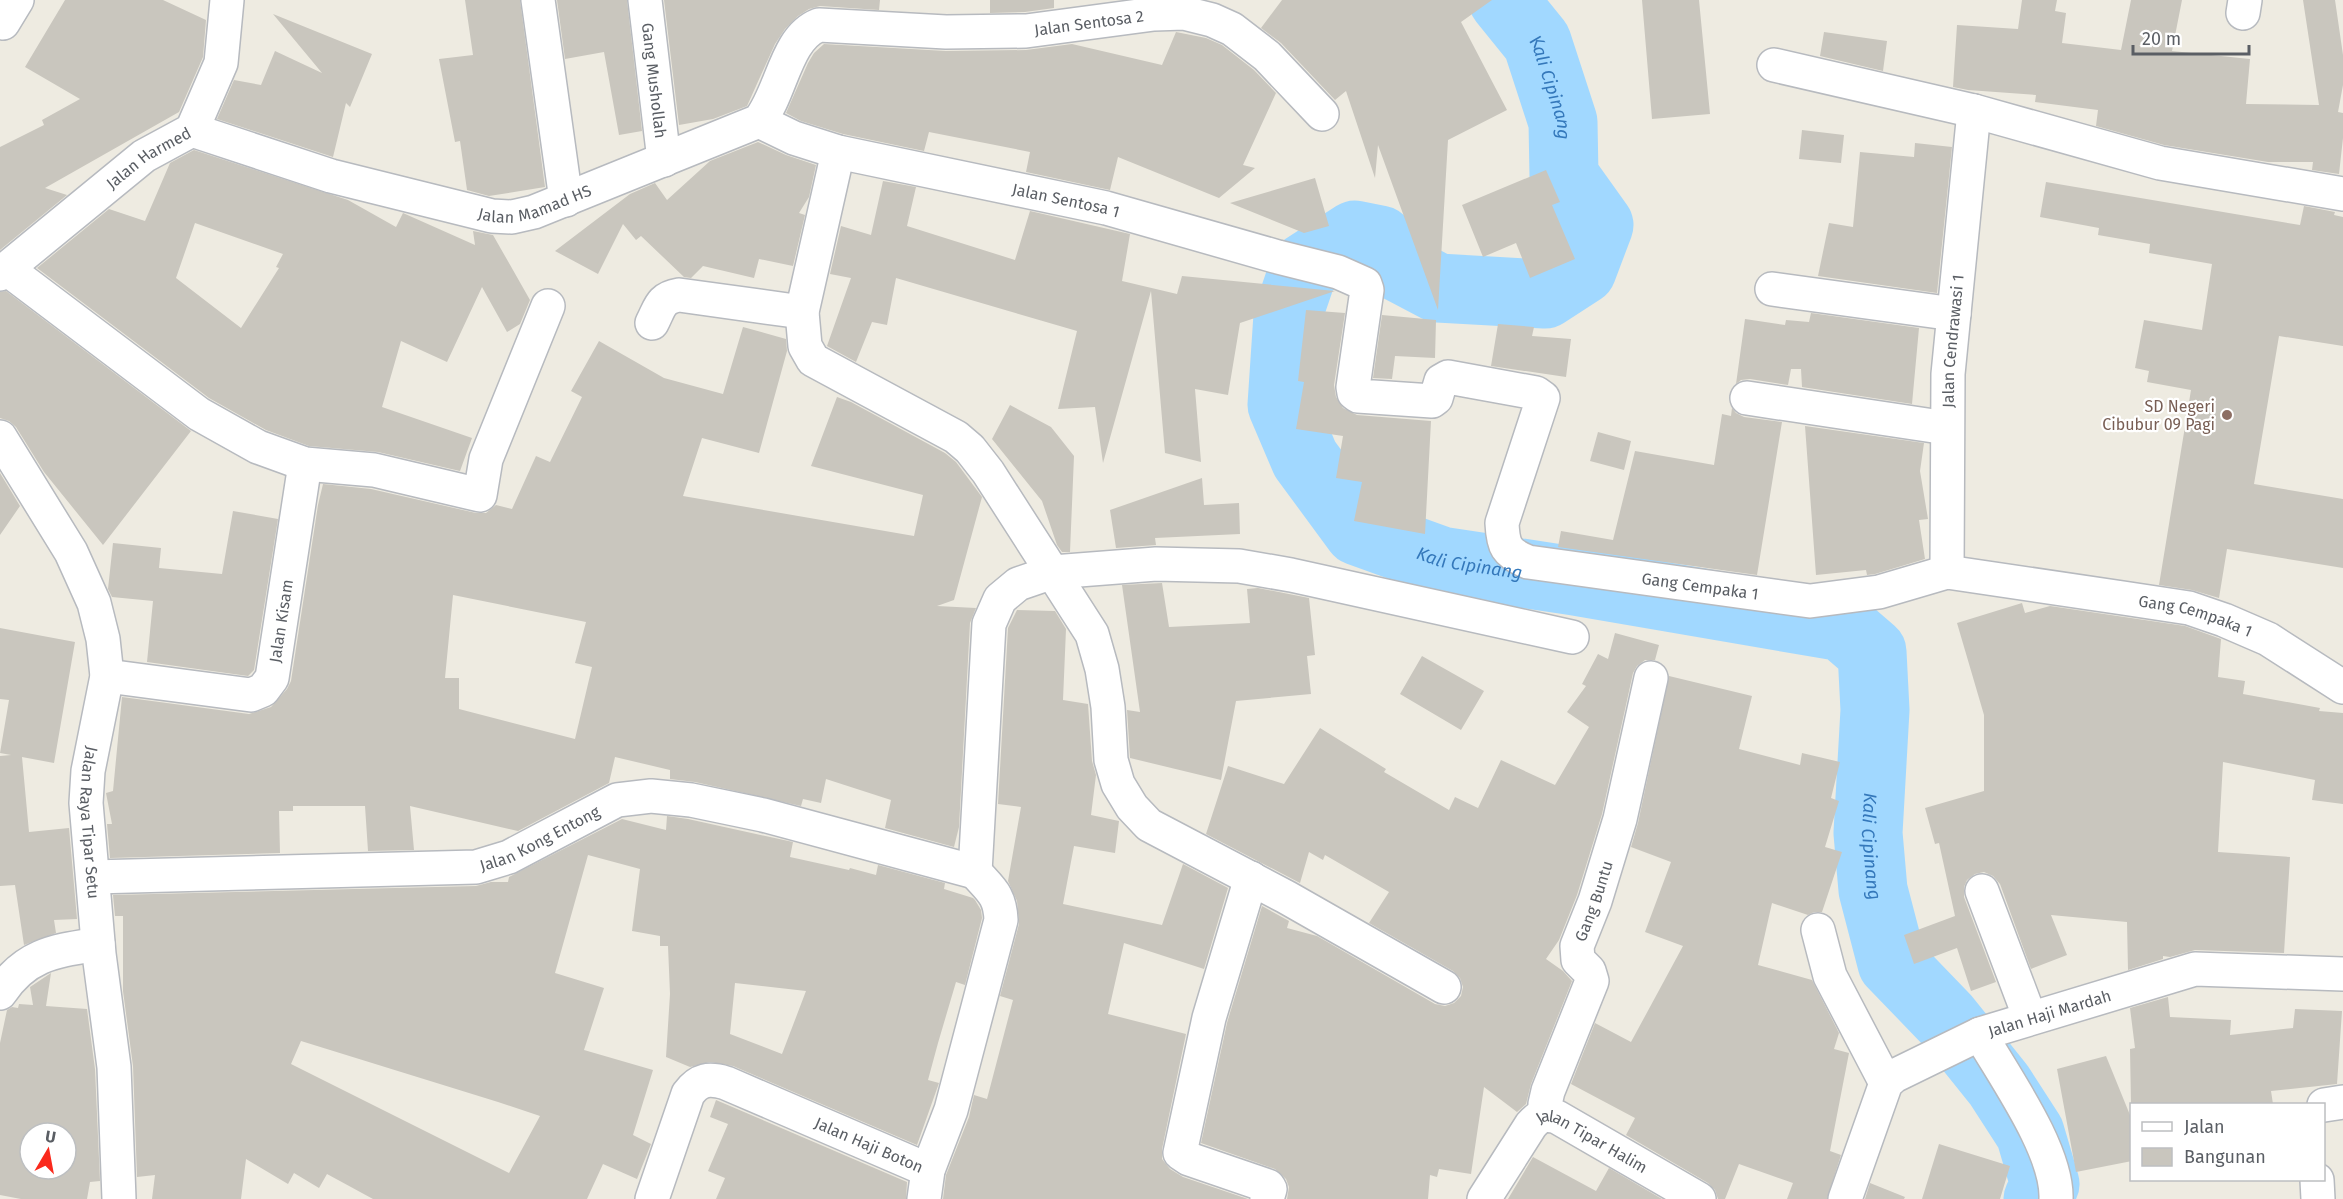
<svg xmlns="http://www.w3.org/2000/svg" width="2343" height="1199" viewBox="0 0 2343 1199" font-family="'Fira Sans',sans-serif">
	<rect width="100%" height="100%" fill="#eeebe1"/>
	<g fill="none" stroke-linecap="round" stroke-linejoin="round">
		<path stroke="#a1d8ff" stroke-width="69" id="s1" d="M1503 0 1537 42 1563 122 1564 176 1599 225 1582 270 1545 294 1438 288 1400 268 1380 240 1355 235 1304 268 1288 315 1282 405 1305 459 1358 531 1441 561 1574 581 1843 627 1872 652 1875 710 1868 833 1873 890 1892 963 1946 1019 1999 1085 2030 1133 2045 1184 2038 1199"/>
	</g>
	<path fill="#c9c6be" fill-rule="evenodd" d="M65 0H163L206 20 203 57 179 112 45 188 67 195 0 250V147L44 125 42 120 80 99 25 67Z
		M465 0H520L545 187 489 196 467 190 460 141 455 142 439 59 473 55Z
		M557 0H627L642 131 619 135 604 52 565 59Z
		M664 0H880L879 10 820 6 809 9 798 16 785 29 775 44 747 106 713 119 679 125Z
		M990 0H1054V8L1025 12 990 13Z
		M1282 0H1492L1461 22 1507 110 1448 140 1438 310 1378 145 1375 178 1346 91 1335 100 1281 43 1261 28Z
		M1642 0H1699L1710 114 1652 119Z
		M2022 0H2057L2055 11 2066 13 2062 43 2121 50 2131 0H2182L2172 51 2250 59 2246 104 2319 105 2303 0H2335L2343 55V85L2338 112 2343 113V138L2339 174 2312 170 2313 162H2268L2164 145 2096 126 2098 110 2035 102 2036 95 1968 90 1953 87 1957 25 2018 29Z
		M273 14 372 54 350 107 346 103 333 157 217 119 234 80 261 85 275 51 322 73Z
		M1176 32 1206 38 1222 45 1254 70 1276 93 1243 165 1255 168 1219 198 1118 157 1110 190 1026 172 1030 152 929 132 924 151 843 134 801 121 786 113 808 63 814 53 824 44 946 51 1026 50 1072 44 1162 65Z
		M1824 32 1887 41 1883 71 1820 56Z
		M1802 130 1844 135 1841 163 1799 159Z
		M758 142 786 155 816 165 809 197 799 213 805 215 793 266 759 259 754 278 703 266 691 278 684 277 641 236 636 240 623 224 598 274 555 251 630 194 655 183 667 200 710 161Z
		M1915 143 1952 147 1937 293 1818 276 1829 223 1853 227 1860 152 1914 157Z
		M194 150 348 200 396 227 403 213 475 245 473 231 493 235 530 300 520 324 507 332 482 287 447 362 401 341 382 407 472 438 460 471 378 452 309 446 266 430 209 398 37 268 109 209 145 221 170 163ZM195 223 283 254 276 267 279 268 241 328 176 278Z
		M1546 170 1560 202 1552 205 1575 259 1530 278 1516 243 1483 257 1462 205Z
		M1315 178 1329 226 1304 233 1230 203Z
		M883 181 916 187 907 226 1015 260 1030 211 1130 234 1122 281 1177 294 1182 276 1335 291 1240 323 1228 395 1195 389 1201 462 1165 453 1151 291 1103 463 1095 407 1058 409 1077 331 896 278 887 325 872 322 856 362 827 346 851 278 830 274 841 226 871 235Z
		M2046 182 2300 225 2304 206 2335 212 2334 215 2343 217V346L2279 336 2254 484 2343 499V568L2227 549 2219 598 2192 590 2159 585 2191 390 2147 382 2149 371 2135 368 2144 320 2202 330 2212 264 2149 253 2150 244 2098 235 2099 228 2040 217Z
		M6 291 191 431 103 545 44 472 16 427 9 421 0 418V292Z
		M1306 310 1345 313 1334 385 1336 397 1343 408 1357 415 1431 421 1425 534 1354 521 1362 482 1336 478 1343 436 1296 429 1304 382 1298 381Z
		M1811 313 1919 328 1912 404 1802 387 1801 369H1791L1788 385 1750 379 1741 380 1736 384 1745 319 1785 325 1786 320 1809 322Z
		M1382 315 1436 320 1435 358 1395 356 1392 379 1373 378Z
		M1498 324 1534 327 1532 336 1571 339 1566 377 1491 366Z
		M743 327 786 339 787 351 759 453 702 438 683 496 914 536 923 495 811 466 837 397 851 402 945 453 956 462 982 497 954 600 937 606 976 608 970 623 959 827 954 847 885 828 891 800 826 779 821 803 803 799 801 806 695 782 670 779V770L615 757 609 783 518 831 410 806 414 850 368 851 365 806H293V811H279L280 853 110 858 107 824H112L106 793 113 791 122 697 249 714 271 707 287 689 291 681 318 505 323 484 371 489 476 513H486L496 505 512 509 536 456 550 462 582 397 571 391 599 341 664 378 723 394ZM453 595 586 622 575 663 592 667 575 739 459 709V678H445Z
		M1010 405 1051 427 1074 456 1070 552H1062L1057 545 1042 501 992 439Z
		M1732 408 1736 413 1744 417 1782 422 1757 575 1558 547 1561 531 1613 540 1635 451 1714 465 1722 414 1731 416Z
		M1805 426 1924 443 1920 471 1928 519 1919 520 1925 559 1875 574 1867 575 1866 570 1816 575Z
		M1598 432 1631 441 1624 470 1590 461Z
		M0 473 20 506 0 535Z
		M1202 478 1204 505 1239 503 1240 534 1155 538 1156 545 1116 548 1110 510Z
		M233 511 278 519 254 670 248 676 147 662 153 601 112 597 108 589 113 543 161 548 159 568 222 574Z
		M1162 583 1169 627 1250 623 1247 589 1258 588 1309 598 1315 655 1307 656 1311 694 1236 701 1221 780 1130 758 1127 710 1140 712 1122 585Z
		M2022 603 2025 613 2050 606 2185 626 2221 639 2218 677 2245 681 2243 694 2320 708 2319 711 2343 713V804L2312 800 2315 780 2223 762 2218 852 2290 857 2284 953 2195 950 2170 957 2163 956V959L2128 970 2127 922 2051 915 2067 955 2031 969 2000 884 1993 876 1984 872 1975 874 1967 880 1964 887V897L1996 982 1971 991 1957 948 1914 964 1904 935 1955 916 1939 843 1935 844 1925 808 1984 791V715L1957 623Z
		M1017 610 1055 611 1066 629 1063 700 1088 704 1092 761 1096 775 1091 815 1119 821 1115 853 1074 846 1063 904 1162 925 1183 864 1228 888 1204 969 1124 943 1108 1014 1186 1034 1162 1149V1159L1170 1169 1183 1177 1248 1199H943L946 1175 969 1117 974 1095 987 1099 1013 1000 1000 996 1019 924 1017 901 1008 881 1021 807 998 804 1008 628Z
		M0 628 75 642 54 763 22 757 29 832 69 828 77 919 54 920 56 933 24 945 15 885 0 886V756L11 755 0 753 9 700 0 699Z
		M1615 633 1659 645 1655 660H1645L1637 666 1633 673 1602 814 1577 895 1559 940 1546 959 1563 971 1572 981 1531 1084 1526 1104 1517 1112 1484 1087 1471 1174 1439 1169 1437 1177 1430 1175 1428 1199H1287L1289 1187 1286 1179 1275 1169 1201 1143 1227 1023 1262 906 1289 921 1287 928 1317 936 1435 1004 1445 1006 1454 1003 1461 996 1463 987 1460 978 1453 971 1369 923 1389 892 1325 855 1323 860 1309 852 1300 883 1206 834 1228 766 1284 784 1320 728 1386 769 1384 772 1449 810 1455 797 1478 808 1501 760 1555 785 1589 727 1567 712 1586 686 1582 684 1598 654 1608 659Z
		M1422 656 1484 691 1461 730 1400 694Z
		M1669 676 1752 696 1739 749 1800 765 1802 753 1840 762 1831 798 1839 801 1825 847 1842 852 1822 912H1814L1808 915 1772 903 1758 965 1812 980 1839 1033 1834 1049 1849 1053 1830 1151 1841 1155 1827 1199H1787L1793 1183 1739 1164 1725 1199H1718L1715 1190 1708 1183 1626 1135 1635 1118 1571 1084 1595 1023 1631 1042 1683 946 1645 932 1671 862 1631 847 1638 823Z
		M667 816 688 819 793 842 790 857 849 870 850 868 876 875 878 865 945 883 944 889 973 898 975 900 981 910 982 918 965 985 956 982 938 1043 928 1080 939 1083 917 1145 733 1066 710 1062 690 1067 666 1057 670 994 668 946H660V936L632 931 640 869 588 855 555 973 604 988 584 1050 653 1070 633 1135 651 1144 637 1179 603 1164 587 1199H373L327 1174 319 1188 294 1173 288 1184 246 1159 241 1199H152L155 1175 137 1177 133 1066 123 991V916H115L113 895 476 886 491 882H508L509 877 622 819 666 830ZM735 983 806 991 782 1054 730 1034ZM301 1041 498 1102 540 1116 509 1173 291 1064Z
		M51 973 46 1006 87 1009 95 1069 100 1181 90 1182 87 1199H21L0 1195V1043L7 1010 12 1007 18 1008 19 1004 33 1005 30 987ZM30 1133H66V1169H30Z
		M2168 997 2170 1017 2231 1020 2230 1035 2293 1028 2295 1009 2342 1011 2337 1084 2271 1091 2273 1104H2131L2130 1049 2135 1048 2130 1008Z
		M2106 1056 2132 1120V1161L2076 1172 2057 1069Z
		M716 1100 907 1182 906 1199H716L725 1178 708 1171 728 1124 710 1117Z
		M1939 1144 2010 1166 2000 1199H1922Z
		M1533 1157 1596 1191 1609 1168 1662 1199H1508Z
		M1870 1183 1905 1197 1904 1199H1865Z"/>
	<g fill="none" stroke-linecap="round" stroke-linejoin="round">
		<defs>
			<g id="minor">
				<path d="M538 0 566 200"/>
				<path id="s2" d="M645 0 664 160"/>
				<path d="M2243 13 2245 0"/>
				<path d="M3 23 17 0"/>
				<path d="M1774 65 1974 111 2160 163 2343 194"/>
				<path id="s3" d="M759 121 794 138 838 152 1106 208 1278 257 1338 272 1365 284 1367 290 1353 387 1354 393 1358 396 1432 401 1436 398 1441 381 1448 377 1536 393 1543 398 1502 523C1503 546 1506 553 1528 562L1810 601 1879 592 1947 572 2123 598 2189 608 2224 620 2268 639 2343 687"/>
				<path id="s4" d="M192 130 331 176 492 216 512 217 534 212 759 121C782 93 785 38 819 25L946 32 1026 31 1154 14 1184 13 1212 20 1232 29 1267 56 1322 114"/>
				<path d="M838 152 802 312 805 346 813 360 956 437 970 449 988 472 1092 634 1102 669 1108 707 1111 760 1118 784 1132 807 1149 825 1286 897 1444 987"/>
				<path d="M7 269 199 414 258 447 305 464 374 470 480 495 486 459 548 306"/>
				<path id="s5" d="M0 274 144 156 192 130 221 63 227 0"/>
				<path d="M1772 289 1954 314"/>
				<path d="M652 323C660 308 660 298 679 295L802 312"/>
				<path d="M1747 398 1947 428"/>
				<path id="s6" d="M0 437 71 552 94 603 103 639 107 676 88 771 86 803 99 954 114 1067 119 1199"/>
				<path id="s7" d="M1947 572 1948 374 1974 111"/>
				<path id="s8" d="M107 676 251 695 263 690 272 678 305 464"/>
				<path d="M975 872 989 624 1000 599 1018 584 1053 572 1156 564 1239 566 1291 575 1572 637"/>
				<path id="s9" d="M93 877 476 867 509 857 617 800 651 796 691 800 763 815 975 872"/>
				<path d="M1251 878 1209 1018 1180 1153 1189 1159 1268 1186 1270 1189 1267 1199"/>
				<path d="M1982 891 2030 1018"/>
				<path d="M1818 930 1830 976 1886 1083"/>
				<path d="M0 993C26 954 55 951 98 944"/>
				<path d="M1980 1034C2004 1076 2058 1151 2056 1199"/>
				<path d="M2324 1105 2343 1102"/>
				<path id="s10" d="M1545 1114V1104L1548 1091 1592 981 1589 971 1578 960 1577 946 1595 901 1620 819 1651 678"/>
				<path d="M2317 1180 2318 1199"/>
				<path id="s11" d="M652 1199 688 1094C699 1079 709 1078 726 1083L928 1170"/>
				<path d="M924 1199 928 1170 951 1110 1001 920C1000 895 991 890 975 872"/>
				<path id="s12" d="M1484 1199 1531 1125C1540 1115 1544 1114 1557 1117L1699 1199"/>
				<path id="s13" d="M1845 1199 1886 1083 1894 1076 1980 1034 2195 969 2343 974"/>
			</g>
		</defs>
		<use href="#minor" stroke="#b7babf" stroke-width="36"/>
		<use href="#minor" stroke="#fff" stroke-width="33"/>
	</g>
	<circle fill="#8d6e63" stroke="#fff" stroke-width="2" cx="2227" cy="415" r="6"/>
	<g text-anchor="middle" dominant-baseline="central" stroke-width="4.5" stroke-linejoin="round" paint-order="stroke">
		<g font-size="16" fill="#5a5e64" stroke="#fff">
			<text stroke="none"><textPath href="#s4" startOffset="984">Jalan Sentosa 2</textPath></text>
			<text stroke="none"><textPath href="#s2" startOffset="81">Gang Mushollah</textPath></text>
			<text stroke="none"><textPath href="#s5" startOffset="189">Jalan Harmed</textPath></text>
			<text stroke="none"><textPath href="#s4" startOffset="357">Jalan Mamad HS</textPath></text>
			<text stroke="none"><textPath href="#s3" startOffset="318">Jalan Sentosa 1</textPath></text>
			<text stroke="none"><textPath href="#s7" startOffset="231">Jalan Cendrawasi 1</textPath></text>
			<text stroke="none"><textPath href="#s3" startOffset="1304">Gang Cempaka 1</textPath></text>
			<text stroke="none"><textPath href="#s3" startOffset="1808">Gang Cempaka 1</textPath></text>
			<text stroke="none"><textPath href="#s8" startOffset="231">Jalan Kisam</textPath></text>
			<text stroke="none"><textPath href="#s6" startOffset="414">Jalan Raya Tipar Setu</textPath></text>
			<text stroke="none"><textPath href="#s9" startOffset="453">Jalan Kong Entong</textPath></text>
			<text stroke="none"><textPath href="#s10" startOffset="230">Gang Buntu</textPath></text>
			<text stroke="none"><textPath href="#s13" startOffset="302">Jalan Haji Mardah</textPath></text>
			<text stroke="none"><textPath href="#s11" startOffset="310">Jalan Haji Boton</textPath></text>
			<text stroke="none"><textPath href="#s12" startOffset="158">Jalan Tipar Halim</textPath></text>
		</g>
		<g font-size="16" fill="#785e54" stroke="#fff" text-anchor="end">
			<text x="2215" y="406">SD Negeri<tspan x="2215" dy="18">Cibubur 09 Pagi</tspan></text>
		</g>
		<g font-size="18" font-style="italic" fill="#3478bb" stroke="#fff">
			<text stroke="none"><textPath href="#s1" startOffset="102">Kali Cipinang</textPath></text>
			<text stroke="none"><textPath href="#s1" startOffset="1020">Kali Cipinang</textPath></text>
			<text stroke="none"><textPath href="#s1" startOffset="1632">Kali Cipinang</textPath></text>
		</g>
	</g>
	<rect x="2130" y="1103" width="195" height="78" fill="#ffffff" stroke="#bdbfc1" stroke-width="1.5"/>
	<rect x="2142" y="1122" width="30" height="9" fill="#ffffff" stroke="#bdbfc1" stroke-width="1.5"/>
	<text x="2184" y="1133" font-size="18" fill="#5a5e64">Jalan</text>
	<rect x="2142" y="1148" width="30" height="18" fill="#c9c6be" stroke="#bdbfc1" stroke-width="1.5"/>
	<text x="2184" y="1163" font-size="18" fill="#5a5e64">Bangunan</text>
	<g transform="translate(48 1151) rotate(10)"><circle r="28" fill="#ffffff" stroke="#bdbfc1" stroke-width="1.5"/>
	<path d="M0-4.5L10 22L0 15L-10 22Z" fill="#fa291c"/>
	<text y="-9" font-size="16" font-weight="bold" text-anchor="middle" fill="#5a5e64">U</text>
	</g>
	<path d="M2133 45v9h116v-9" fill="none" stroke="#5a5e64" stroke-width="3"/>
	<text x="2142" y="45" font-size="18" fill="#5a5e64" stroke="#ffffff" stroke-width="4.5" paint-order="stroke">20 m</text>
</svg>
